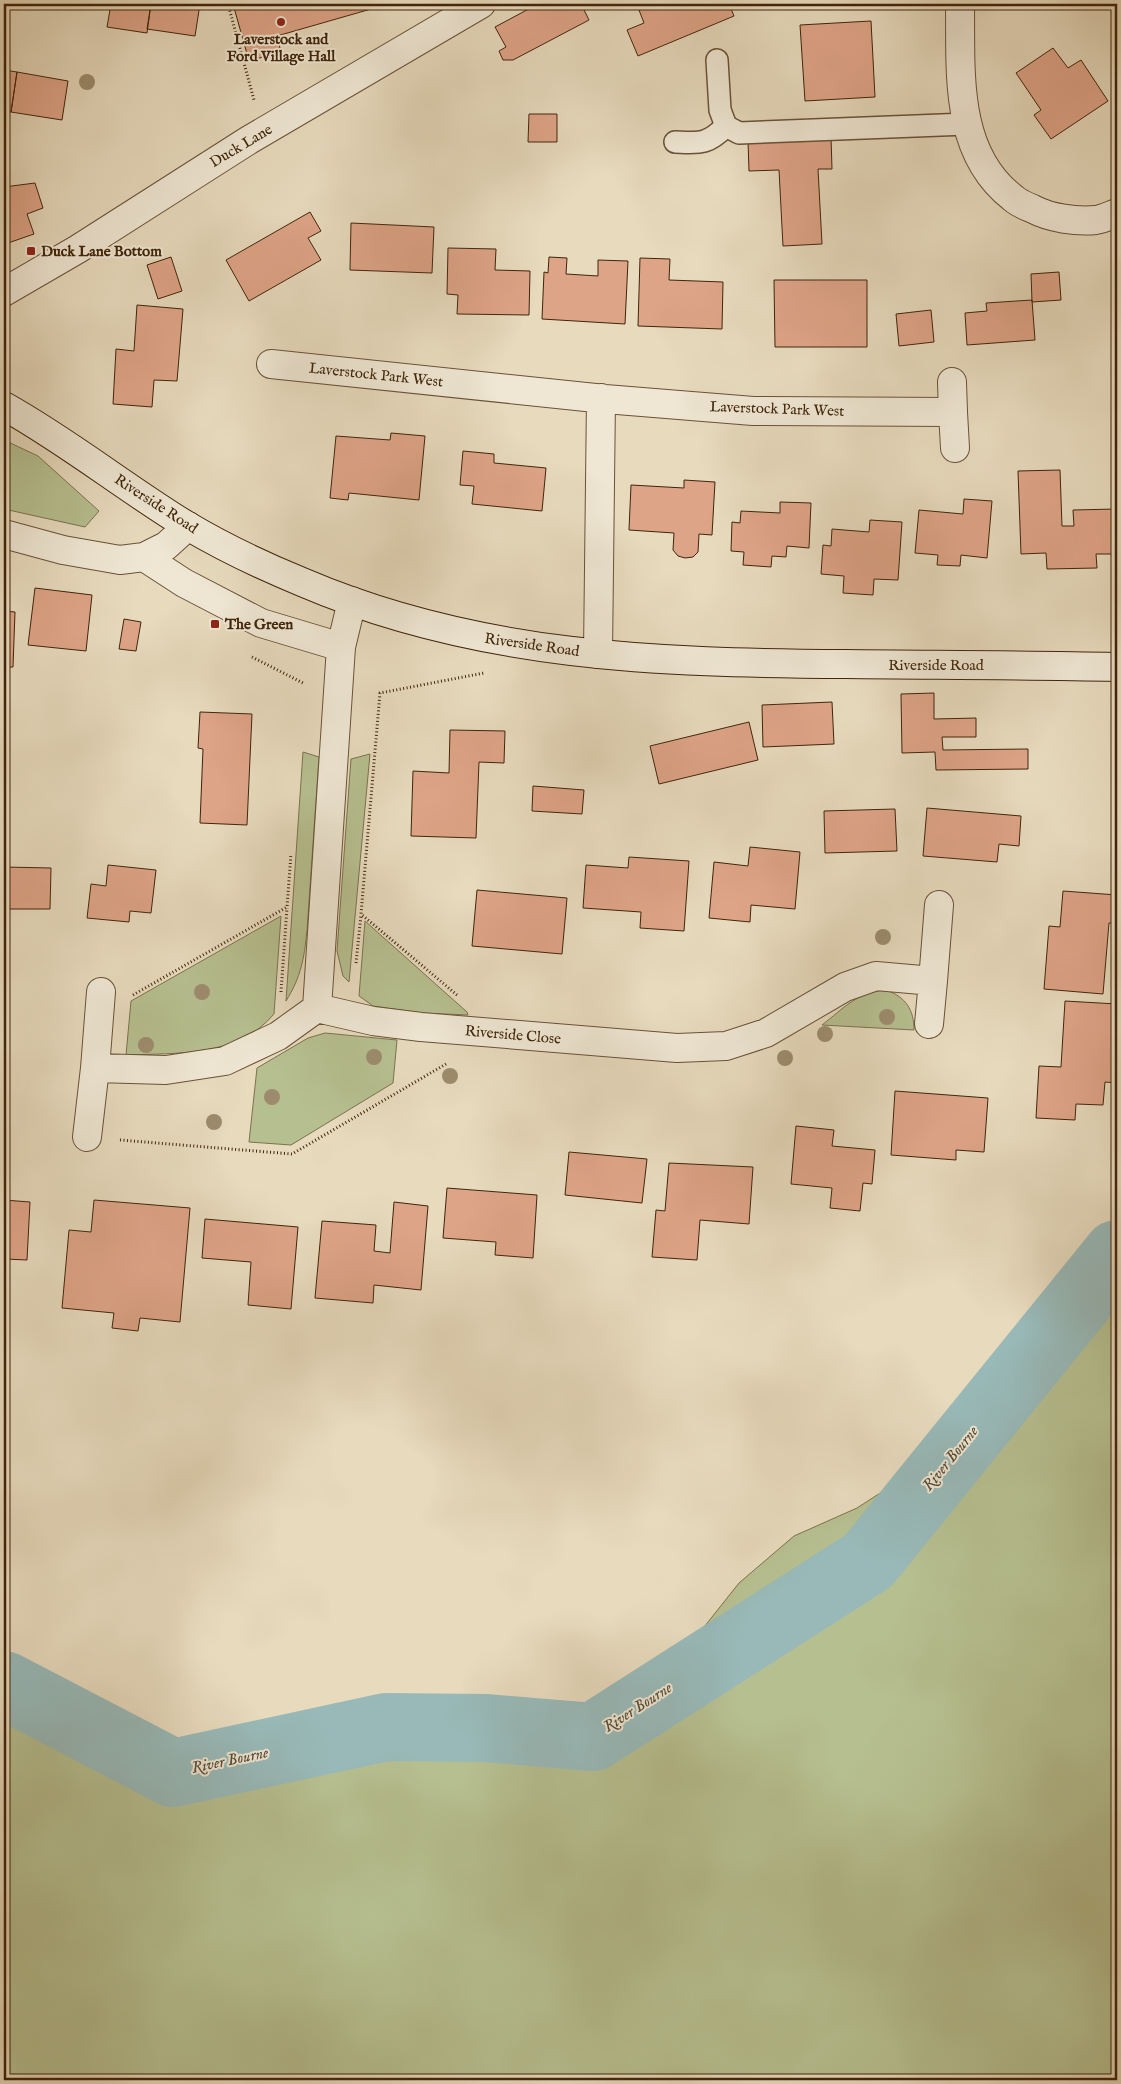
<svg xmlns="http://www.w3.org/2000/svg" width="1121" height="2084" viewBox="0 0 1121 2084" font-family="'IM FELL English',serif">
	<rect width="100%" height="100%" fill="#e7dabd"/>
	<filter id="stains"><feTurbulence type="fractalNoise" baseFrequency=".004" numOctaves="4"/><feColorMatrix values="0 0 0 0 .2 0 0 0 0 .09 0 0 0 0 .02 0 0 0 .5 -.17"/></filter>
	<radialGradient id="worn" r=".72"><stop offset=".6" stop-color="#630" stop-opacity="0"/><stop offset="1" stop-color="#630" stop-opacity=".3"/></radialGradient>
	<path fill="#b6bf90" stroke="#7b724d" d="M4 440 38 456 99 511 85 527 4 509Z
		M303 752 319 757 307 931C304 959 301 977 286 1001Z
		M370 754 349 982 343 976 337 951 351 759Z
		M281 916 274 1014C238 1057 177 1053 126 1055L131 1001Z
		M365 921 467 1012 468 1015 422 1013 373 1006 359 996Z
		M886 990C906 997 914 1010 914 1030L822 1025C844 1008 857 992 886 990Z
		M325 1033 397 1040 393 1083 291 1145 249 1142 257 1068 308 1038Z
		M1117 1294V2080H4V1665L109 1719 180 1751 386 1713 589 1718 681 1656 739 1583 794 1536 857 1508 922 1466 948 1499Z"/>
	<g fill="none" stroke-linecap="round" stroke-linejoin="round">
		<path stroke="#98b9b8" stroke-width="68" d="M4 1685 173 1773 386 1727 485 1728 593 1737 868 1561 1117 1254"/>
	</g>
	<path fill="#dea487" stroke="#40250a" d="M111 4H151L147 33 107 27Z
		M151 4H200L195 36 147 29Z
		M233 4H370L371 9 277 36 281 52 249 61Z
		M538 4H581L589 20 513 60H503L499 51 506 47 495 27Z
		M654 4H729L734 16 638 56 627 30 644 23 639 10Z
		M871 21 875 97 805 101 800 25Z
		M1053 48 1068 68 1081 60 1108 101 1051 139 1034 115 1041 110 1016 73Z
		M4 70 17 72 11 112 4 111Z
		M17 72 68 81 62 120 11 112Z
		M529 114H557V142H528Z
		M831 137 832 169H818L822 244 783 246 779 170 749 171 748 141Z
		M35 183 43 208 27 214 34 234 8 243 4 232V187Z
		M310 212 321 231 308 238 321 260 249 301 226 260Z
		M351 223 434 227 432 273 350 270Z
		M448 248 496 249 495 270 530 271 529 315 457 314 458 295 447 294Z
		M171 257 182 291 158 299 147 265Z
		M549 257 567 258 566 274 598 276V260L628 261 625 324 542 319 544 272 548 273Z
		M640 258 670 259 669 280 723 282 722 329 638 326Z
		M1059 272 1061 300 1032 302 1031 274Z
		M774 280H867V347H775Z
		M1032 300 1035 340 967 345 965 313 987 311 986 303Z
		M137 305 183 309 177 381 154 380 152 407 113 404 116 349 134 351Z
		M931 310 934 342 899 346 896 314Z
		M391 433 425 436 419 500 349 493 348 500 330 498 336 436 390 440Z
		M463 451 494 454V463L546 468 542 511 472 504 474 486 460 485Z
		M1060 470 1062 526H1074L1073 510 1117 509V554H1096L1097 568 1047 569 1046 553 1021 554 1018 471Z
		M684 480 715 482 712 535 699 534 698 552 693 557 685 558 678 556 673 550 674 533 629 530 631 485 684 488Z
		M964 499 992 501 987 558 961 555 960 566 937 565 938 555 915 553 919 510 963 514Z
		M780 502 811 503 809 548 787 546 786 557 772 556 771 567 743 565 744 552 731 551 732 522 740 523 741 511 780 513Z
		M870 520 902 522 898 580 874 579 873 595 843 593 844 576 821 574 823 545 831 546 832 529 869 532Z
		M35 588 92 595 86 651 28 645Z
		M4 611 15 612 13 667H4Z
		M124 619 141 622 136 651 119 649Z
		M934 693V719L976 718V737H942L943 750 1028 749V769L936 770 935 752 902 753 901 694Z
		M832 702 834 744 763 747 762 705Z
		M200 712 252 714 247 825 200 823 203 749 198 748Z
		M749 722 758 760 659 784 650 746Z
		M450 730 505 731 504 763 479 762 476 838 411 836 413 771 449 773Z
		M533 786 584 790 582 814 532 811Z
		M927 808 1021 816 1019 846 999 844 997 862 923 856Z
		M895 809 897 851 825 853 824 811Z
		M750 847 800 852 795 909 751 905 750 922 709 918 714 862 748 866Z
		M629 857 689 861 684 931 640 928 641 912 583 908 586 865 628 868Z
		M108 865 156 870 151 913 130 911 129 922 87 918 91 884 106 886Z
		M4 867 51 868 50 909H4Z
		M477 890 567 898 562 954 472 946Z
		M1063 891 1117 895V923H1109L1103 994 1044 989 1049 926 1060 927Z
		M1065 1001 1117 1004V1083L1105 1082 1103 1105 1076 1104 1075 1120 1036 1118 1039 1066 1061 1067Z
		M895 1091 988 1098 984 1152 956 1150V1160L891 1155Z
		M796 1126 834 1130 832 1146 875 1150 872 1184 863 1183 860 1211 830 1208 832 1188 791 1184Z
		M569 1152 647 1159 642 1203 565 1195Z
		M669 1163 753 1167 749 1224 700 1220 697 1260 652 1257 656 1210 665 1211Z
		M447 1188 537 1195 533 1258 495 1255 496 1242 443 1238Z
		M4 1200 30 1202 27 1260 5 1259 4 1271Z
		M94 1200 190 1208 180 1322 140 1318 138 1331 112 1328 114 1313 62 1308 69 1230 91 1232Z
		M394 1202 428 1206 421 1290 374 1285 373 1303 315 1298 322 1221 376 1225 374 1251 390 1253Z
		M205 1219 298 1227 291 1309 248 1305 251 1262 202 1258Z"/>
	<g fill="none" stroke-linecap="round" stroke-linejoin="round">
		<defs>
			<path id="lane" d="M717 60 720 110 726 126 739 133 967 124
				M675 142C700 143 707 145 726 126"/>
			<path id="street" d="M960 4C961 70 953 152 1013 198 1018 203 1026 206 1033 209 1050 218 1076 222 1096 220 1103 219 1111 215 1117 213
				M4 292 78 249 249 140 481 4
				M271 364 605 399 753 411 953 412 955 448
				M952 382 953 412
				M4 534 63 550 120 560 144 557 184 583 261 623 341 647
				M144 557 166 546 188 526
				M598 654 601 398
				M317 1008 341 647 352 601
				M929 1024 933 981
				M95 1068 101 992
				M87 1137 95 1068 166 1070 225 1061 278 1036 317 1008 373 1021 421 1027 677 1048 726 1046 766 1033 845 987 876 976 933 981 939 905"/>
			<path id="secondary" d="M4 406C67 441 124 487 186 525 223 547 263 566 302 582 477 657 659 663 846 664 937 665 1027 665 1117 667"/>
		</defs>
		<use href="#lane" stroke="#6a5237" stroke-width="24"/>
		<use href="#street" stroke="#6a5237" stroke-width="30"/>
		<use href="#secondary" stroke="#40250a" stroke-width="30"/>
		<path stroke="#40250a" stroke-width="3" stroke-dasharray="1 2.5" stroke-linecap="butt" d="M228 4 254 100
			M252 657 303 683V685
			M356 963 361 915
			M281 992 287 908
			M133 995 287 907 291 854
			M457 995 361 914 380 693 484 673
			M120 1140 292 1154 446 1064"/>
		<use href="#lane" stroke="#efe7d4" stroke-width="21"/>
		<use href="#street" stroke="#efe7d4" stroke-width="28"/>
		<use href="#secondary" stroke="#efe7d4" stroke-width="28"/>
	</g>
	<g fill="#9c8c6d">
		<circle cx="87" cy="82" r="8"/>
		<circle cx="883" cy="937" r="8"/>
		<circle cx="202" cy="992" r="8"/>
		<circle cx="887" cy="1017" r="8"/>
		<circle cx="825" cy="1034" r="8"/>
		<circle cx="146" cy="1045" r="8"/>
		<circle cx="374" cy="1057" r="8"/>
		<circle cx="785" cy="1058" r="8"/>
		<circle cx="450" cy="1076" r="8"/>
		<circle cx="272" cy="1097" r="8"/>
		<circle cx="214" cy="1122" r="8"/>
	</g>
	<g fill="#8f2418" stroke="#efe7d4" stroke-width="2">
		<circle cx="281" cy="22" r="5"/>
		<rect x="26" y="246" width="10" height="10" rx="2.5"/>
		<rect x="210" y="619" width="10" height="10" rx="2.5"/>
	</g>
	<g text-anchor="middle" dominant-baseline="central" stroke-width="4" stroke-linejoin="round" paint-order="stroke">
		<g font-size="15" font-weight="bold" fill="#40250a" stroke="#efe7d4" text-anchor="start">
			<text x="281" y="39" text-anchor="middle">Laverstock and<tspan x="281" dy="17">Ford Village Hall</tspan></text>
			<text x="41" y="251">Duck Lane Bottom</text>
			<text x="225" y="624">The Green</text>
		</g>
		<g font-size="15" fill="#40250a" stroke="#efe7d4">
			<text transform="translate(241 146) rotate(-31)">Duck Lane</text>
			<text transform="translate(376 375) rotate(6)">Laverstock Park West</text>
			<text transform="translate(777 409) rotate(2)">Laverstock Park West</text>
			<text transform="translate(156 504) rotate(33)">Riverside Road</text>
			<text transform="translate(532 645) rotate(8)">Riverside Road</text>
			<text x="936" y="665">Riverside Road</text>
			<text transform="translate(513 1035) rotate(5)">Riverside Close</text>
		</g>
		<g font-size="16" font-style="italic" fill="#564a36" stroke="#efe7d4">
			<text transform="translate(951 1459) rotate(-51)">River Bourne</text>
			<text transform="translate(638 1708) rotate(-33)">River Bourne</text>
			<text transform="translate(230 1761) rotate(-12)">River Bourne</text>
		</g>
	</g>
	<rect width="1121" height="2084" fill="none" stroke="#e7dabd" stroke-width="20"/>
	<rect x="5" y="5" width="1111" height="2074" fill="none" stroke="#40250a" stroke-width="2.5"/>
	<rect x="10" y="10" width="1101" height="2064" fill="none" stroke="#40250a"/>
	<rect width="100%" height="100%" filter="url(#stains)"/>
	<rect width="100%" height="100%" fill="url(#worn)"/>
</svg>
